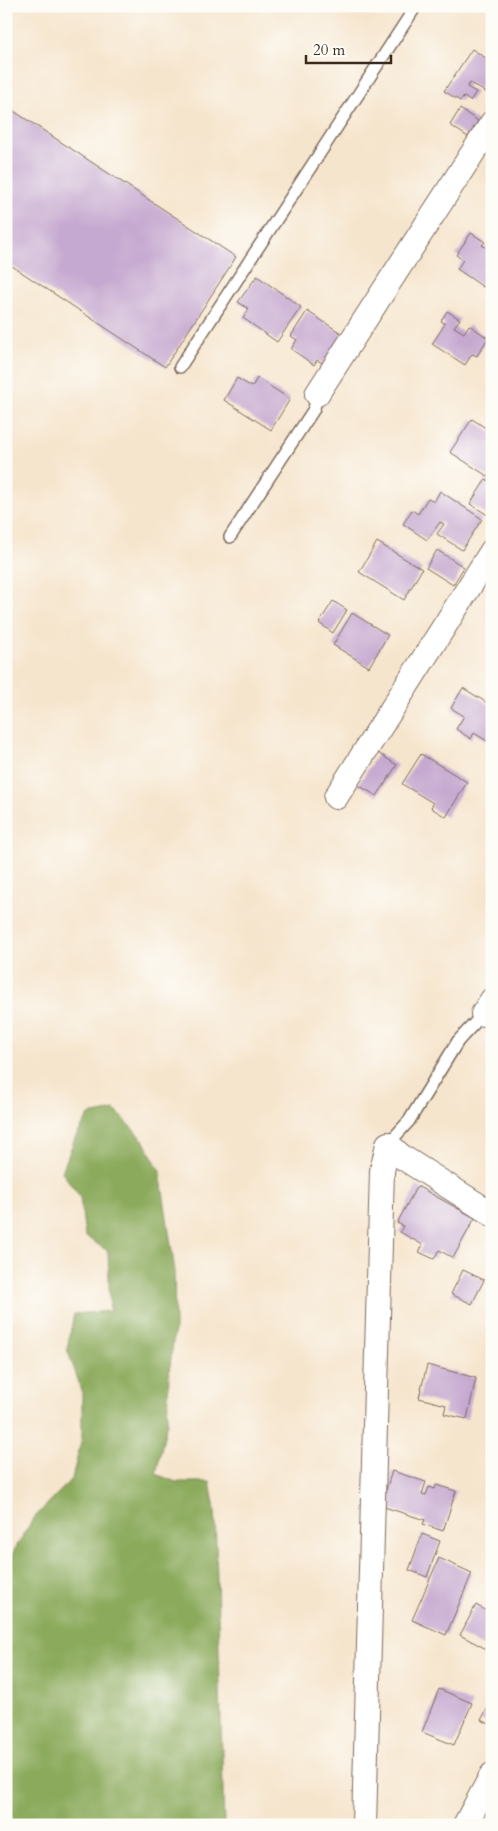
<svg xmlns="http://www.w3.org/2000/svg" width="498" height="1831" viewBox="0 0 498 1831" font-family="Cardo,serif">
	<rect width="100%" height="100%" fill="#fdfcf7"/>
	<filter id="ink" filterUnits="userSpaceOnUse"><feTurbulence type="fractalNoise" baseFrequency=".02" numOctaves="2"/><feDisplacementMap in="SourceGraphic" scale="10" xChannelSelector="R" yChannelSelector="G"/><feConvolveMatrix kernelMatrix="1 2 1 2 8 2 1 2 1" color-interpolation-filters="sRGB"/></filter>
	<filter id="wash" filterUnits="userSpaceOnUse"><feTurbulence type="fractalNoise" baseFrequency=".0096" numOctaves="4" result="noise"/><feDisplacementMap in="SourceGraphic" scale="20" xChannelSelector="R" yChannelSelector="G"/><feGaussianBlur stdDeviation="1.12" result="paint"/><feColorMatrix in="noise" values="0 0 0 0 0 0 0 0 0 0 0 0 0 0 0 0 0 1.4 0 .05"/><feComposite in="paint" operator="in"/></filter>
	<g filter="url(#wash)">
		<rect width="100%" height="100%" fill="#f6e5cd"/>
		<path fill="#8baa5c" stroke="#636a3d" d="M115 1110 143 1140 160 1171 174 1265 175 1327 169 1373 167 1422 156 1474 176 1482H210L215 1510 224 1825H6V1564L33 1519 72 1479 82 1437V1391L67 1349 74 1314 110 1311 108 1251 85 1236 80 1197 62 1172 75 1138 89 1115Z"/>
		<g id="blocks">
			<path fill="#c6a9d0" d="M472 49 492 62V96L470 83 467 87 476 92 470 101 464 97 460 101 444 91Z
				M6 106 236 257 165 367 6 262Z
				M460 109 478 121 468 137 450 125Z
				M471 233 485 242 482 245 492 251V293L457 269 463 260 456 255Z
				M257 276 301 307 277 342 243 318 249 309 238 302Z
				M307 311 344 335 324 364 317 360 314 365 291 349 297 340 291 336Z
				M447 311 460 319 454 327 464 333 469 325 488 338 477 356 472 354 465 365 432 344 445 324 441 321Z
				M237 378 252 387 257 378 290 399 271 430 224 400Z
				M472 419 492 432V479L450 452Z
				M486 479 492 483 491 517 470 504Z
				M440 491 482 519 462 550 437 534 444 524 440 522 427 540 403 524 412 510 418 514 428 498 434 502Z
				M377 542 422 569 404 600 359 572Z
				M437 550 464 567 453 585 426 568Z
				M333 601 347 610 333 633 319 623Z
				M352 613 388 635 369 667 333 645Z
				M463 688 492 706V744L474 733 471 739 456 729 464 716 451 708Z
				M378 753 397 765 377 796 358 785Z
				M421 754 467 782 446 817 431 808 433 803 402 784Z
				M417 1186 475 1218 453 1258 439 1250 434 1259 419 1252 423 1245 400 1232 403 1226 397 1223Z
				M463 1270 484 1280 472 1304 451 1294Z
				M427 1365 476 1378 467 1419 444 1414 446 1405 419 1398Z
				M392 1471 426 1482 422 1494 426 1495 429 1487 435 1489 436 1485 456 1491 443 1531 423 1524 425 1520 381 1506Z
				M422 1534 440 1541 427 1577 409 1570Z
				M439 1558 472 1573 446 1635 412 1620Z
				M476 1605 492 1614V1652L460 1635Z
				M439 1689 472 1703 454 1745 422 1732Z
				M492 1701V1725L481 1720Z"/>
		</g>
	</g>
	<g filter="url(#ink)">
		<use href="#blocks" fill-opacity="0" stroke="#7c6b5b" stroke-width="1"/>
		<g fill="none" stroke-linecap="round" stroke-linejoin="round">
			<defs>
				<path id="lane" d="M180 367 416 6
					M230 537 314 409 317 394
					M388 1144 409 1121 458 1041 483 1014"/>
				<path id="street" d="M317 394 492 123
					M336 797 492 551
					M483 1014 492 1000
					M364 1825 382 1171 388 1144 402 1157 492 1214
					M465 1825 492 1775"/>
			</defs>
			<use href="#lane" stroke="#7c6b5b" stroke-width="14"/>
			<use href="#street" stroke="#7c6b5b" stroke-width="26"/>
			<use href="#lane" stroke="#fff" stroke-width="11"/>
			<use href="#street" stroke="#fff" stroke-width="24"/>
		</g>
	</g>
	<rect width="498" height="1831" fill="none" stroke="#fdfcf7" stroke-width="25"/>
	<path d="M306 55v8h85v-8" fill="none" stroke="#3b2a1e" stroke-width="2.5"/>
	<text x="313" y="55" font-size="15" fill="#3b2a1e" stroke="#fdfcf7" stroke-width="4" paint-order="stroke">20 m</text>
</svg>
